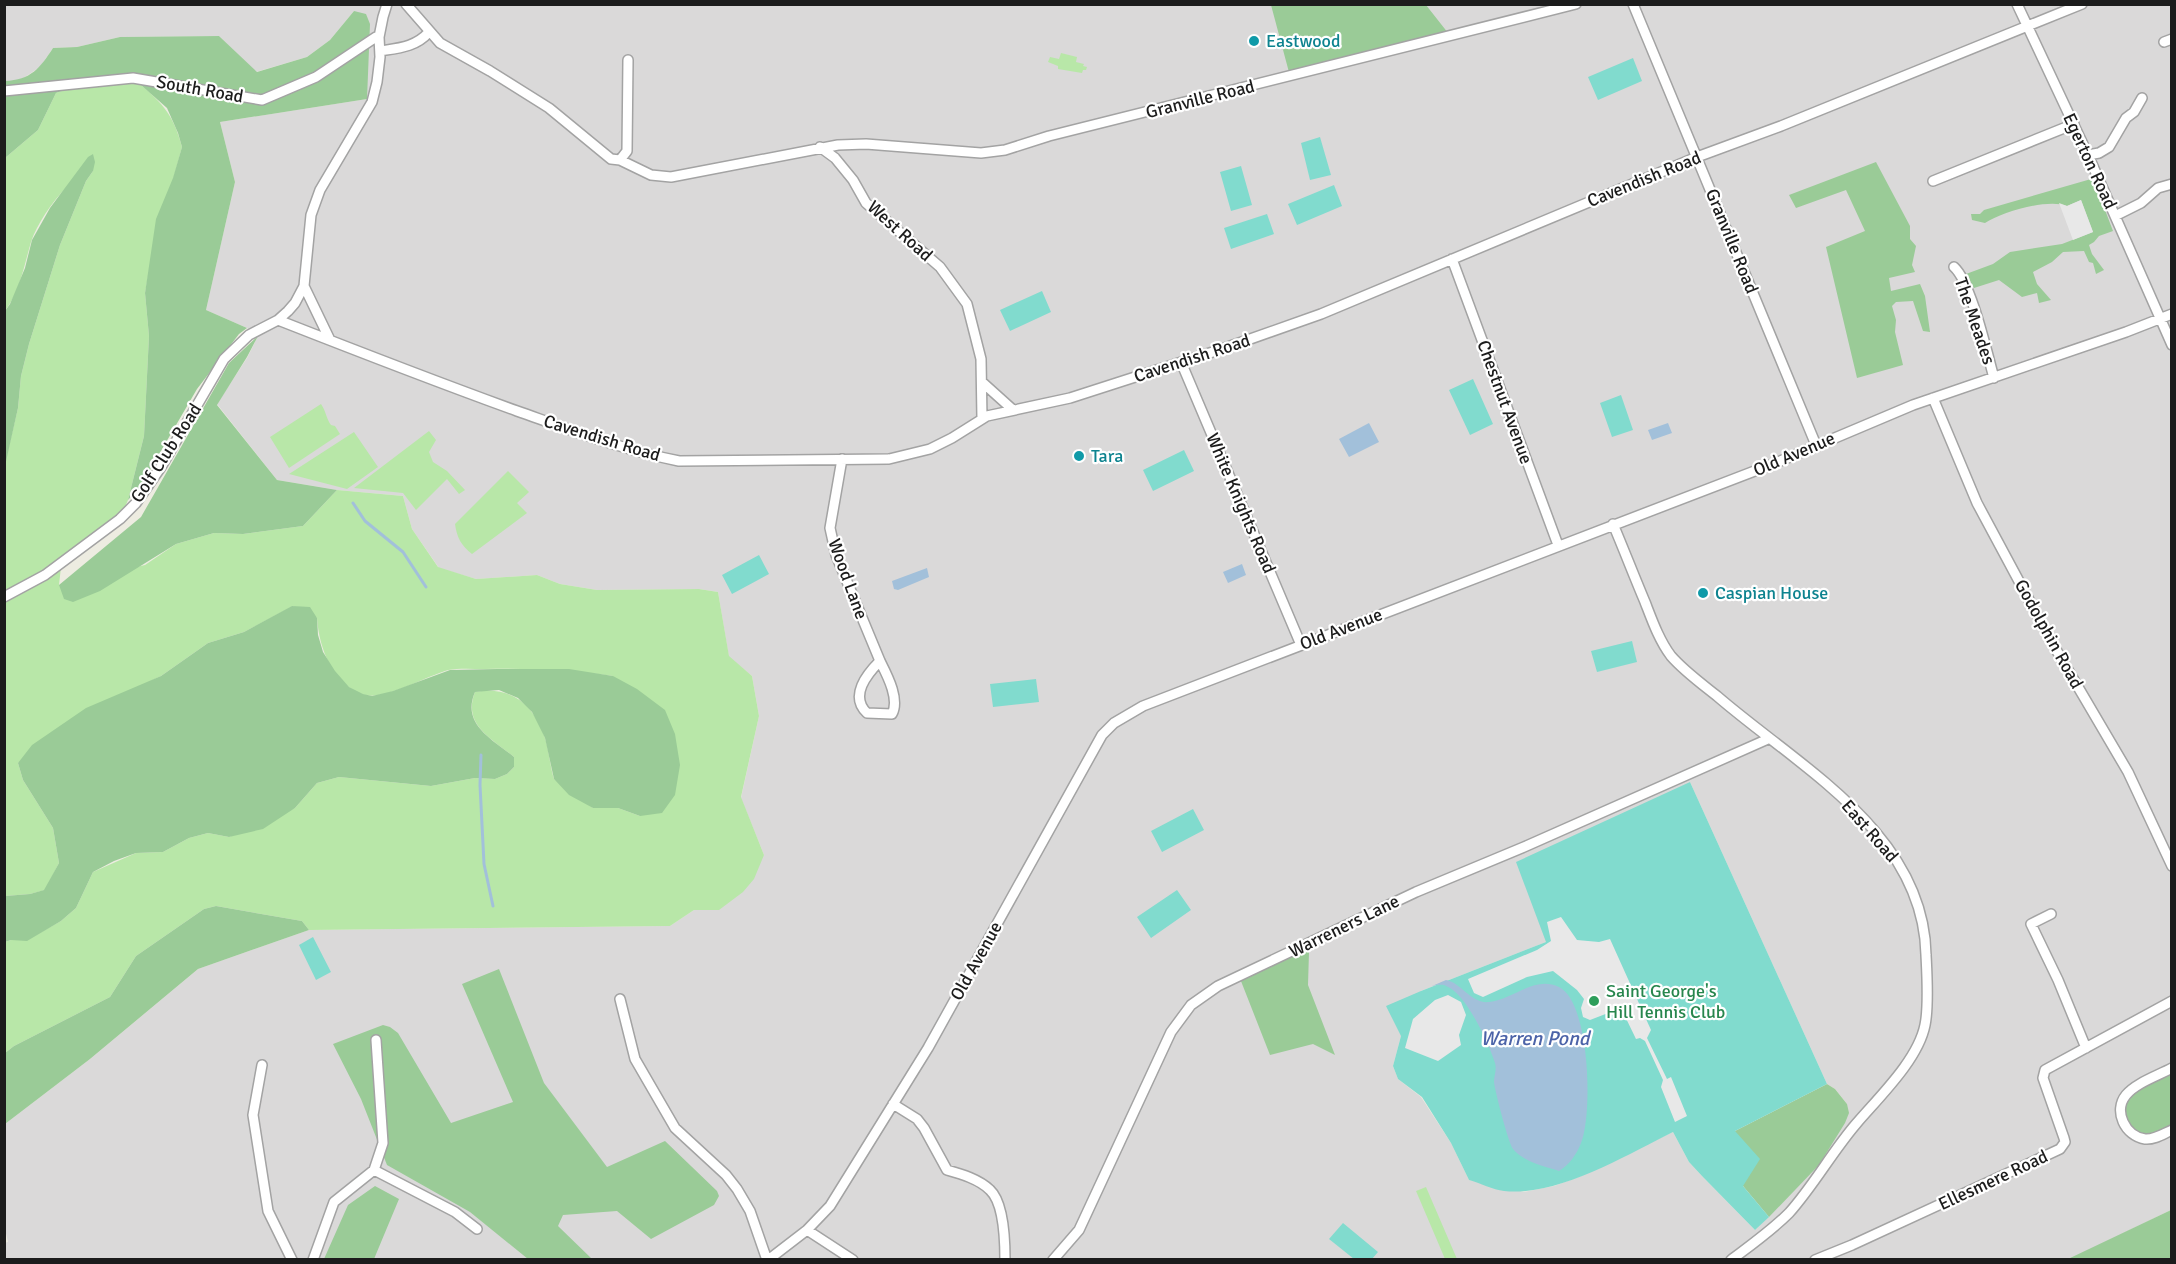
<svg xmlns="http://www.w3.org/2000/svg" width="2176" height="1264" viewBox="0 0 2176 1264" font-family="Signika,sans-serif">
	<rect width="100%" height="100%" fill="#edece1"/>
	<path fill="#dad9d9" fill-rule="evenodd" d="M5 5H2171V1210L2068 1260H5L4 1243 8 1242 4 1225 5 1124 90 1059 198 969 309 930 670 926 694 910 764 855 741 798 759 716 752 676 729 657 718 592 699 589 597 590 560 584 537 575 476 579 439 568 412 529 403 496 337 490 277 480 217 404 247 358 258 336 247 328 206 310 235 182 220 122 367 99 354 11 330 40 307 57 256 72 219 36 120 37 77 47 53 48 40 67 19 81H5ZM1690 782 1827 1084 1835 1089 1847 1104 1819 1165 1755 1230 1702 1176 1689 1162 1673 1132 1581 1176 1554 1186 1524 1192 1469 1180 1451 1143 1421 1097 1398 1079 1393 1066 1401 1036 1421 991 1546 942Z"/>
	<path fill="#b8e7a8" d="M1061 53 1077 57 1076 62 1084 64 1083 66 1087 67 1086 70H1083L1082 73 1058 69V66L1048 62 1050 57 1059 59Z
		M133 78C160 101 173 112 182 147L150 265 145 293 149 336 144 436 128 500 120 519 61 567 59 585 145 565 176 544 214 533 243 534 303 526 337 490 403 496 412 529 438 567 476 579 537 575 560 584 597 590 699 589 718 592 729 656 752 676 759 716 741 797 764 855 754 879 743 892 719 910H694L670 926 309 930 302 921 216 906 204 909 136 956 110 997 14 1046 5 1053V942L11 940H27L61 921 76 908 93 872 136 853 163 852 189 838 208 833 229 837 295 808 317 783 339 777 431 786 475 778 495 779 507 774 514 767V757C492 739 462 725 475 692 511 686 533 703 545 738 549 751 550 766 554 779L593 808H618L640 816 613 676C570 670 528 668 485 669 473 669 459 668 448 670 427 676 385 700 365 695 333 686 319 648 317 618L293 606 244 632 208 643 161 676 128 692 18 763 23 780 53 828 59 863 45 890 30 894 5 896V463L18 408 21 376 29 344 60 245 86 181 93 171C84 176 73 181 66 188 52 202 37 224 31 242 24 266 20 291 5 311V158L38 130 56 93 81 84Z
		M321 404C326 411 326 418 331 425L335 426 340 434 289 468 270 437Z
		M429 431 436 440 429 452 433 462 447 471 465 490 459 494 447 479 416 510 403 493 354 488Z
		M354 432 378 467 347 489 289 474Z
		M508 471 529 492 517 503 527 513 472 554C461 545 457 538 455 524Z
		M1426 1187 1457 1259H1445L1416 1191Z"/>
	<path fill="#9acb97" d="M1271 5H1426L1452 38 1290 76Z
		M354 11 366 14 370 24 367 99 220 122 235 182 206 310 247 328 239 334 197 389 140 487 128 500 144 436 149 336 145 293 156 219 173 178 182 147 178 133 167 108 133 78 81 84 56 93 38 130 5 158V81C31 80 40 68 53 48L77 47 120 37 219 36 257 72 307 57 330 40Z
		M93 154 95 162 93 171 86 181 60 245 29 344 21 376 18 408 5 466V311L10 304 25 268 32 240 50 208 88 157Z
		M1876 162 1910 226V239L1916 246 1912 265 1915 272 1889 278 1891 291 1920 284 1925 296 1930 332 1923 331 1913 301 1896 302 1892 306 1896 320 1895 332 1903 365 1857 378 1826 247 1865 231 1846 190 1796 208 1789 195Z
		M2098 177 2104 191 2099 194 2113 231 2099 236 2094 242 2089 245 2092 254 2104 270 2096 274 2093 263 2089 262 2084 251 2063 252 2052 262 2033 272 2037 284 2051 300 2039 303 2037 293 2022 297 1999 280 1974 288 1966 274 1993 264 2010 252 2062 244 2093 232 2081 200 2067 206C2048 198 2002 212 1985 223L1972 220 1971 214H1980L1984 210Z
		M258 336 247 357 217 405 277 480 337 490 303 526 243 534 214 533 176 544 100 591 73 602 64 599 59 585 141 517 229 363Z
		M292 606 310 607 317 618 318 635 323 652 335 671 349 687 363 694 372 696 393 691 450 670 497 669H569L613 676 637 689 665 710 675 734 680 765 675 795 662 813 640 816 618 808H593L569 795 554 779 545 738 532 712 518 698 499 690 475 692C461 724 492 739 514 757V767L507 774 495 779 475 778 431 786 339 777 317 783 295 808 263 829 229 837 208 833 189 838 163 852 136 853 114 861 93 872 76 908 61 921 27 941 11 940 5 942V896L30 894 44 890 59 863 53 828 23 780 18 763 32 745 86 708 161 676 208 643 244 632Z
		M216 906 302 921 309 930 198 969 90 1059 5 1124V1053L14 1046 110 997 136 956 204 909Z
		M1306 946 1309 952 1308 985 1335 1055 1313 1044 1270 1055 1239 976Z
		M499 969 544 1083 607 1167 665 1141 717 1191 719 1196 714 1205 651 1239 617 1211 563 1215 558 1226 592 1259H528L470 1212 387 1165 361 1099 333 1044 383 1025 390 1027 398 1033 451 1123 513 1102 462 984Z
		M2171 1068V1130L2148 1139 2125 1126 2123 1099Z
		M1827 1084 1835 1089 1847 1104 1849 1113 1845 1123 1819 1165 1769 1217 1743 1186 1735 1131Z
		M375 1186 399 1199 374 1259H324L348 1205Z
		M2171 1210V1259H2068Z"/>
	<path fill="#81dbce" d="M1633 58 1642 81 1598 100 1588 77Z
		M1320 137 1331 175 1310 180 1301 143Z
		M1241 166 1252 205 1231 211 1220 172Z
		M1334 185 1342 206 1297 225 1288 204Z
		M1267 214 1274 234 1231 249 1224 228Z
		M1042 291 1051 312 1010 331 1000 310Z
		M1473 379 1493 424 1470 435 1449 390Z
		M1621 395 1633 430 1612 437 1600 403Z
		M1184 450 1194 471 1153 491 1143 470Z
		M759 555 769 574 732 594 722 575Z
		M1632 641 1637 662 1597 672 1591 651Z
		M1036 679 1039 702 993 707 990 684Z
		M1690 782 1827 1084 1735 1131 1760 1159 1743 1186 1769 1217 1755 1230 1702 1176 1689 1162 1673 1132C1626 1155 1558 1197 1504 1191 1493 1190 1480 1183 1469 1180L1451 1143 1422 1097 1398 1079 1393 1066 1401 1036 1386 1006 1421 991 1546 942 1516 862Z
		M1193 809 1204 830 1162 852 1151 831Z
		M1177 890 1191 910 1151 938 1137 917Z
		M313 937 331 972 316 980 299 945Z
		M1343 1223 1378 1252 1372 1259H1354L1329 1239Z"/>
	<path fill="#e8e8e8" d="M2081 200 2093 232 2073 240 2059 203 2067 206Z
		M1561 917 1577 940 1599 942 1610 939 1651 1030 1647 1038 1667 1079 1671 1077 1687 1116 1675 1122 1661 1087 1663 1080 1645 1041 1640 1038 1636 1039 1621 1008 1590 1020 1583 1017 1581 1008 1584 999 1577 990 1553 971 1527 977 1483 997 1474 993 1468 979 1537 950 1551 941 1547 922Z
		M1448 995 1461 1002 1466 1015 1459 1035 1461 1045 1438 1061 1405 1048 1413 1019 1435 1000Z"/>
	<path fill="#a2c0da" d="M1369 423 1379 442 1349 457 1339 439Z
		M1668 423 1672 433 1652 440 1648 430Z
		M1242 564 1246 575 1228 583 1223 572Z
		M927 568 929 577 898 590 894 589 892 581Z
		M1446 980C1462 983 1471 1004 1489 1002 1513 1000 1534 975 1559 987 1590 1002 1593 1114 1581 1143 1577 1154 1569 1165 1559 1171 1543 1166 1524 1162 1513 1149 1508 1142 1495 1091 1494 1082 1494 1076 1497 1069 1495 1063 1489 1044 1466 993 1446 986 1443 984 1437 985 1432 986Z"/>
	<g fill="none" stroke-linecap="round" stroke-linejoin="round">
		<path stroke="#a2c0da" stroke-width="3" d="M353 503 365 521 403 552 426 587
			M481 755 480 785 484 864 493 906"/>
		<defs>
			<path id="minor" d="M406 4 440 43 490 71 549 108 611 159 620 160 627 151 628 60
				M1633 4 1816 445
				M2017 4 2088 155 2172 345
				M2164 42 2172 39
				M380 51C399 48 416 47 429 32
				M4 91 133 78 262 100 316 77 376 37H379
				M820 147 835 158 853 180 866 203 940 267 967 304 981 359 982 419
				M2088 155 2099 153 2109 147 2126 118 2134 112 2142 98
				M620 160 651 175 671 177 838 145 866 144 981 153 1005 150 1049 136 1576 4
				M1933 181 2074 124
				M2115 216 2141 203 2158 188 2172 184
				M1452 259 1558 545
				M1954 267C1971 282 1987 353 1994 378
				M278 320C357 351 437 382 517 411 571 430 623 450 679 461L889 459 930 449 952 438 987 416 1070 398 1222 349 1321 314 1697 157 1781 126 2082 4
				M330 340 304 286 311 215 320 190 372 102 377 82 380 57 379 37 383 17 387 4
				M1181 362 1301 645
				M982 382 1012 409
				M1933 398 1977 503 2051 641 2128 772 2172 866
				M842 459 830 528 836 555 880 661C887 675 900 699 892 714L867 713C849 696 867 674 880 661
				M1613 524C1624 550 1634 576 1645 602 1652 620 1659 640 1671 656 1684 671 1702 684 1717 696 1799 767 1924 833 1926 955 1927 975 1929 1006 1925 1025 1918 1060 1879 1097 1856 1124 1832 1152 1814 1185 1789 1213 1771 1231 1751 1245 1731 1260
				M4 597 45 575 120 519 136 503 161 467 224 359 249 335 278 320 288 311 295 303 304 286
				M2051 914 2031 924 2058 980 2086 1048
				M620 999 635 1059 675 1128 726 1175 737 1189 750 1211 767 1260
				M262 1065 253 1115 268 1211 292 1260
				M2172 1068C2157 1076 2136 1083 2126 1095 2113 1111 2125 1136 2145 1139 2154 1140 2163 1134 2172 1130
				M893 1104 917 1119 924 1128 947 1170C961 1174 979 1179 990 1190 1004 1203 1005 1241 1005 1260
				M374 1170 455 1212 477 1229
				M807 1230 853 1260
				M313 1260 334 1202 374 1170 383 1143 376 1040
				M768 1260 807 1230 830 1206 928 1048 1102 735 1114 723 1143 706 1778 462 1913 405 2126 332 2172 314
				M1053 1260 1079 1230 1171 1032 1191 1005 1218 986 1416 892 1524 847 1768 739
				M1815 1260 1852 1245 2060 1149 2065 1142 2064 1138 2043 1078 2045 1070 2172 1001"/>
		</defs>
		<use href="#minor" stroke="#a3a3a3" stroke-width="12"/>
		<use href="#minor" stroke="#fff" stroke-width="9"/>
	</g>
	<g fill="#0f9aa8" stroke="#fff" stroke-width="2">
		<circle cx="1254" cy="41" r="6"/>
		<circle cx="1079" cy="456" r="6"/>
		<circle cx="1703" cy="593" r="6"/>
	</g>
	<circle fill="#2e9e5b" stroke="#fff" stroke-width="2" cx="1594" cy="1001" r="6"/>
	<g text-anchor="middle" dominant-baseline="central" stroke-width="4.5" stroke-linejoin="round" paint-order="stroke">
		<g font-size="18" fill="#0d838f" stroke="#fff" text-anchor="start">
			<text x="1266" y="41">Eastwood</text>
			<text x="1091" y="456">Tara</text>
			<text x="1715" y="593">Caspian House</text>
		</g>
		<g font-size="18" fill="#1c1c1c" stroke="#fff">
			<text transform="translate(200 89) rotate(10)">South Road</text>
			<text transform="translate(1200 99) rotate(-14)">Granville Road</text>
			<text transform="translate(2090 161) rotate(65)">Egerton Road</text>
			<text transform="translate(1644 179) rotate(-22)">Cavendish Road</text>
			<text transform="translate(900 231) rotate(42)">West Road</text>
			<text transform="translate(1732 241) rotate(68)">Granville Road</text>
			<text transform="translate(1975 321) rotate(71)">The Meades</text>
			<text transform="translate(1192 358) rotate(-18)">Cavendish Road</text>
			<text transform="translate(1505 402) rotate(70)">Chestnut Avenue</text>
			<text transform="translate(602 438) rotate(17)">Cavendish Road</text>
			<text transform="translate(166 453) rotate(-57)">Golf Club Road</text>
			<text transform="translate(1794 454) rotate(-23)">Old Avenue</text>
			<text transform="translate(1241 503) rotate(67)">White Knights Road</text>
			<text transform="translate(848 579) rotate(70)">Wood Lane</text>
			<text transform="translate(1341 629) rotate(-21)">Old Avenue</text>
			<text transform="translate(2049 634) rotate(61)">Godolphin Road</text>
			<text transform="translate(1870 831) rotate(49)">East Road</text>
			<text transform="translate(1344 926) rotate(-26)">Warreners Lane</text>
			<text transform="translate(976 961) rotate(-61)">Old Avenue</text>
			<text transform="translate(1993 1180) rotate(-25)">Ellesmere Road</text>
		</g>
		<g font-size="18" fill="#27864d" stroke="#fff" text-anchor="start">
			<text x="1606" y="991">Saint George's<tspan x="1606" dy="21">Hill Tennis Club</tspan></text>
		</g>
		<g font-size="20" font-style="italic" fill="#4c63a8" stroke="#fff">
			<text x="1535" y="1038">Warren Pond</text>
		</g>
	</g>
	<rect width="2176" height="1264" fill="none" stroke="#1c1c1c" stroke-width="12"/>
</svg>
